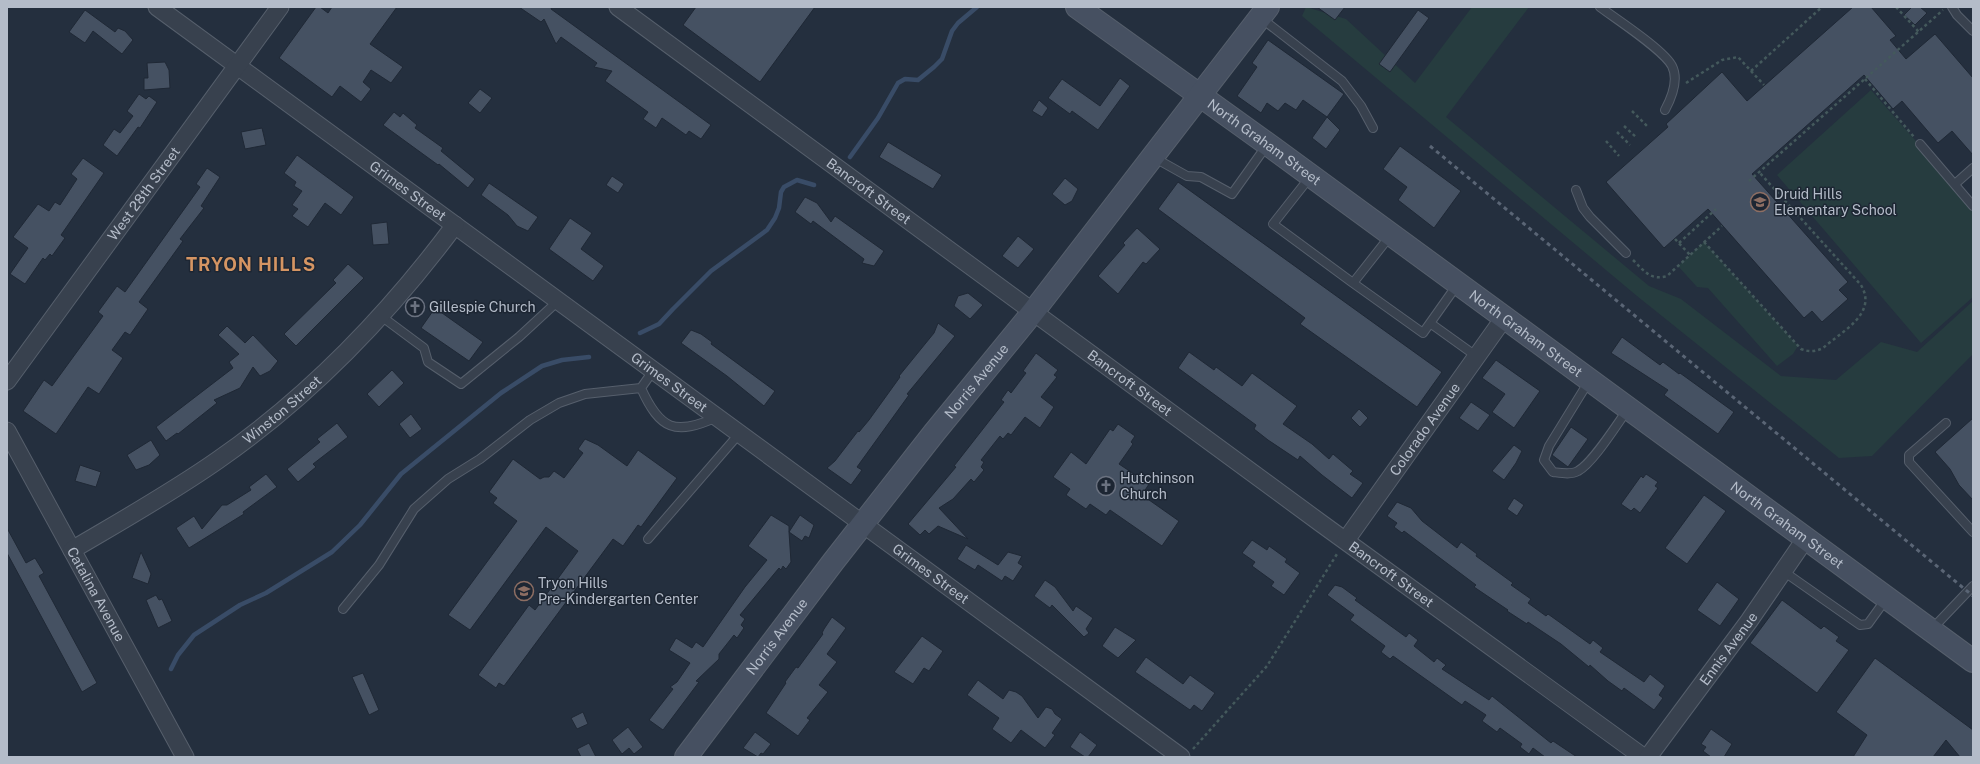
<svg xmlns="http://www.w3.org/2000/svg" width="1980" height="764" viewBox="0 0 1980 764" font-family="'Public Sans',sans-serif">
	<rect width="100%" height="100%" fill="#242f3e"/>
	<path fill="#263c3f" d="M1306 7 1346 19 1415 83 1472 7H1529L1446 117 1649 286 1681 299 1781 376 1836 380 1881 342 1917 352 1973 301V354L1872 456 1839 458 1637 296 1302 16Z
		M1871 90 1973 206V297L1921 343 1777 175Z
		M1704 242 1798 346 1793 354 1777 366 1708 288 1697 287 1678 266Z"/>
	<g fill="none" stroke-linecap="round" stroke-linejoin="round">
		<path stroke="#394c67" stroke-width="4.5" d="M850 157 878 118 898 83 905 79 918 80 934 67 942 59 952 31 958 23 977 7
			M640 333 659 324 673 309 711 271 767 230 775 218 779 208 781 192 784 187 797 180 814 185
			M171 669 178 655 194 635 240 605 266 593 332 552 360 525 401 474 501 393 542 366 562 360 589 357"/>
	</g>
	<path fill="#455162" stroke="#1f2835" d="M316 7H320L328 13 332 7H397L370 44 403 67 391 83 371 70 363 82 371 89 361 102 340 86 332 97 279 58Z
		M519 7H552L551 9 711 125 701 139 689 131 686 135 662 118 656 128 643 119 648 112 605 81 612 71 594 67 597 63 561 37 556 44 544 19 541 22Z
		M696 7H815L760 82 683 25Z
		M1317 7H1345L1335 20Z
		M1853 7H1871L1896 36 1890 40 1906 59 1935 34 1973 78V155L1952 131 1938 143 1902 101 1893 109 1864 75 1752 174 1848 282 1839 290 1848 299 1822 322 1812 311 1804 318 1708 209 1664 248 1606 182 1668 127 1666 124 1722 72 1747 101Z
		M1912 7H1920L1927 13 1915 25 1904 15Z
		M85 10 115 32 118 28 125 31 133 40 122 54 93 31 85 43 69 32Z
		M1418 10 1429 18 1390 72 1379 64Z
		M1268 40 1344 94 1327 117 1303 100 1296 110 1285 103 1278 111 1267 103 1261 113 1237 96 1257 67 1252 63Z
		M165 62 169 70 170 88 144 90V78H148L147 63Z
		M1120 78 1130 86 1098 130 1072 111 1070 114 1048 98 1062 79 1100 106Z
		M480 89 492 98 480 113 468 103Z
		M139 94 146 99 149 96 157 102 140 128 138 127 117 156 103 145 114 129 120 133 133 116 127 111Z
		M1039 100 1048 108 1042 117 1032 111Z
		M394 112 400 117 403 113 417 125 415 128 443 148 441 151 475 179 468 188 439 164 438 165 383 125Z
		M1327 117 1340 130 1326 149 1312 138Z
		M262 128 266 145 245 149 241 132Z
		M888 142 942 175 933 189 879 157Z
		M1400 146 1461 191 1434 228 1398 200 1407 187 1383 169Z
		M297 155 354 197 341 215 325 203 308 227 292 216 298 209 292 205 302 191 294 186 296 182 284 173Z
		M83 158 104 173 61 235 65 238 52 256 50 254 45 260 43 258 25 284 10 274 28 248 13 237 38 204 49 211 55 202 60 205 77 179 71 174Z
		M207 168 220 177 201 206 204 208 180 239 183 241 139 302 148 309 130 335 125 332 112 350 123 358 99 394 88 387 56 434 23 411 44 380 52 386 103 316 98 312 117 286 125 292 200 187 196 184Z
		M612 176 624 184 618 193 606 185Z
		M1065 178 1078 189 1072 201 1065 205 1052 194Z
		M1178 182 1442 372 1417 407 1300 324 1305 318 1158 209Z
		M489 183 538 217 528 231 517 226 508 215 481 195Z
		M805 197 817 203 831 222 835 216 884 251 874 266 862 263 864 259 813 221 811 224 795 212Z
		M570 218 592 233 581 249 604 266 593 281 549 249Z
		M387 222 389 244 373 245 371 224Z
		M1137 228 1160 249 1146 264 1143 262 1118 294 1098 276 1125 245 1123 243Z
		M1018 236 1034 249 1018 268 1002 256Z
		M348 264 364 278 296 346 284 334 336 283 333 280Z
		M968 293 983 305 970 319 954 306 958 296Z
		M435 308 483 342 469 361 421 328Z
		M938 323 955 336 907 394 909 395 857 467 862 470 851 485 827 468 835 461 858 431 859 432 869 420 900 377 899 376 934 333Z
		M227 326 245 343 253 335 278 361 270 371 260 376 253 367 240 388 214 400 217 403 178 434 177 433 166 441 156 427 233 368 229 362 239 354 218 335Z
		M691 330 701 334 712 342 711 344 775 391 764 406 727 376 681 343Z
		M1622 337 1660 365 1663 362 1679 374 1680 373 1734 412 1718 434 1664 395 1668 390 1611 353Z
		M1189 352 1214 370 1216 367 1242 386 1252 373 1297 406 1283 424 1312 444 1329 459 1333 454 1353 471 1350 474 1363 483 1352 498 1322 475 1300 456 1298 460 1268 440 1254 429 1256 425 1178 368Z
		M1036 353 1058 370 1054 375 1057 377 1041 397 1054 407 1040 428 1025 417 1011 435 1008 433 1003 439 1000 436 981 460 984 462 981 467 984 470 974 482 971 479 953 499 939 508 968 539 938 526 929 534 925 530 920 535 908 524 956 467 954 466 1004 402 1001 400 1008 390 1011 393 1026 373 1023 371Z
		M1496 360 1540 391 1514 428 1492 412 1505 394 1482 378Z
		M392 370 404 383 379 407 367 394Z
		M1471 402 1490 415 1478 431 1459 418Z
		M1359 409 1368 418 1360 427 1351 418Z
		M411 414 422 429 410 438 399 424Z
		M1973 418V500L1959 485 1950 469 1935 452Z
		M337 423 348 437 313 464 316 467 298 482 287 469 320 442 317 439Z
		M1118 424 1135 436 1131 442 1133 444 1119 464 1149 484 1142 495 1179 521 1162 546 1110 510 1106 515 1090 504 1086 509 1066 495 1070 489 1053 477 1071 452 1086 464 1110 429 1113 431Z
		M1571 427 1588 439 1568 467 1552 455Z
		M585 439 598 445 627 466 638 450 677 478 641 527 638 525 623 546 613 539 504 686 499 683 496 688 478 675 529 605 535 610 578 551 546 527 470 630 448 615 517 521 493 503 497 498 489 492 513 459 540 479 544 477H549L554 471 564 478 583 453 578 449Z
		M151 440 160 455 149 465 136 470 127 455Z
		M1514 445 1522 451 1516 463 1504 480 1492 471Z
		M80 465 101 472 96 487 75 481Z
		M266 474 277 487 243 512 244 514 189 548 176 528 194 516 202 529 222 505H227L251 490 249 487Z
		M1646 474 1658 482 1655 486 1658 488 1640 513 1634 508 1631 511 1621 504 1641 476 1643 478Z
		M1704 495 1726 511 1687 564 1665 548Z
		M1514 498 1524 505 1517 516 1507 509Z
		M1397 502 1411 508 1422 521 1457 548 1461 542 1477 554 1476 556 1513 583 1511 585 1531 599 1528 603 1546 616 1548 614 1590 644 1593 640 1603 648 1600 652 1644 682 1650 674 1665 686 1659 695 1663 698 1654 710 1624 688 1622 691 1608 681 1590 665 1589 667 1561 644 1528 622 1527 624 1507 611 1508 610 1474 587 1476 585 1404 531 1402 533 1394 527 1397 523 1387 516Z
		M771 515 789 526V532L800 515 814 525 809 538 805 536 802 541 789 532 791 562 786 569 783 566 781 570 779 568 740 615 745 619 741 625 744 628 737 638 734 635 719 654V659L696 681 699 682 663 730 649 720 673 689 670 687 677 682 690 663 669 650 676 638 692 648 696 642 703 647 745 587 767 560 748 546Z
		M7 528 26 563 35 558 44 573 39 576 97 683 82 692 7 553Z
		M1252 540 1267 550 1269 546 1287 559 1285 562 1300 573 1284 595 1271 586 1274 582 1252 566 1255 562 1242 553Z
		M966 545 998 565 1008 552 1022 556 1018 563 1023 566 1013 581 1005 576 1002 581 978 565 975 570 957 559Z
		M141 552 151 574 148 584 132 578Z
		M1045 580 1055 587 1073 611 1076 606 1093 618 1086 629 1089 633 1084 637 1052 605 1050 608 1034 596Z
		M1717 582 1739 599 1720 626 1697 610Z
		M1335 585 1342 587 1357 598 1355 600 1406 637 1409 633 1418 640 1414 646 1434 662 1437 658 1446 665 1442 669 1489 700 1492 696 1551 743 1553 741 1577 757H1545L1533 748 1529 754 1520 747 1522 744 1500 728 1497 732 1482 721 1486 715 1465 701 1462 705 1393 656 1390 659 1381 652 1385 646 1350 620 1354 615 1327 595Z
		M156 595 159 600 162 599 172 621 158 628 146 600Z
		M1782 600 1821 629 1824 626 1839 637 1836 641 1849 650 1817 693 1750 643Z
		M832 617 846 628 827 654 837 662 819 685 828 692 807 718 810 720 798 736 766 713 786 683 785 682 796 667 798 668 823 634 822 633 824 629Z
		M1115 627 1136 640 1118 658 1102 646Z
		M922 636 943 651 929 671 924 668 913 684 894 672Z
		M1146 657 1183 684 1190 675 1215 693 1202 711 1194 705 1190 710 1135 672Z
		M1875 658 1973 730V757H1960L1946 740 1933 757H1853L1867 735 1836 712Z
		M363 673 379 710 369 715 352 677Z
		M978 680 1003 699 1009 690 1016 692 1022 696 1038 718 1046 707 1052 709 1055 714 1062 719 1052 733 1055 735 1045 748 1021 730 1011 743 992 729 999 718 967 695Z
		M583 712 588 724 577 729 571 718Z
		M628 727 643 747 634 754 629 748 622 754 612 740Z
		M1711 729 1732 744 1724 757H1711L1703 751 1706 747 1701 744Z
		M755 732 771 744 763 754 761 753 758 757 743 748Z
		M1080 732 1097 745 1088 757H1085L1070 747Z
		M589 743 596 757H581L577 749Z"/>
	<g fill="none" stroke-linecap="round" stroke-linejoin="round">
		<defs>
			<path id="lane" d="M1600 7C1616 19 1664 50 1672 66 1679 80 1672 97 1665 110
				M1952 7 1957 15 1973 31
				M1261 18 1342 81 1361 106 1373 128
				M1920 144 1973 206
				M1153 157 1187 176 1201 177 1232 194 1267 145
				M1310 177 1273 224 1353 283 1390 236
				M1955 184 1973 168
				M1576 190 1583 208 1590 217 1626 253
				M1353 283 1423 333 1457 285
				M381 316 424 348 428 362 461 384 519 337 558 301
				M1430 323 1476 356
				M653 371 641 388C660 430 675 436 717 417
				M1589 381 1549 446 1544 460 1553 472C1561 473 1571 475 1578 471 1593 463 1617 424 1628 409
				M1946 423 1909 455V462L1973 532
				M648 539 739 434
				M1783 571 1860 625 1868 624 1886 599
				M343 609 379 565 414 509 448 479 480 459 530 420 559 403 585 394 641 388
				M1932 629 1973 586"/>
			<g id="street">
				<path id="s1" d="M157 7 1181 757"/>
				<path id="s2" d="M618 7 1322 524 1643 757"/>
				<path id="s3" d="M7 381 280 7"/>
				<path id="s4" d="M7 431 185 757"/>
				<path id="s5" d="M1346 540 1504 318"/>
				<path id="s6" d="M72 550C121 521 171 493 218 460 310 396 388 315 455 225"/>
				<path id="s7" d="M1648 757 1749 621 1806 538"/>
			</g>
			<g id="secondary">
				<path id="s8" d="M1077 7 1273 148 1973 661"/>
				<path id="s9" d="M686 757 833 562 934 433 1033 312 1268 7"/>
			</g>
		</defs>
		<use href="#lane" stroke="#565f6c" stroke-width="10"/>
		<use href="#street" stroke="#565f6c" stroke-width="19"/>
		<use href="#secondary" stroke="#565f6c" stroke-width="24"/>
		<path stroke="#44595c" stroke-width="2.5" stroke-dasharray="3 3" stroke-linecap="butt" d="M1896 7 1919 32
			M1751 71 1822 7
			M1865 79 1914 137
			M1686 83 1722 60 1738 57 1764 85
			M1632 111 1648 127
			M1624 126 1637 138
			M1617 132 1630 145
			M1606 141 1619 156
			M1749 181 1943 10
			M1675 239 1690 255
			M1704 242 1801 349C1809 352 1815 352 1823 348 1842 331 1878 314 1861 285L1759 172
			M1679 243 1716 209
			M1633 260C1644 271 1651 281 1667 276L1722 226
			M1193 749 1267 666 1337 554"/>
		<use href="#lane" stroke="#38414e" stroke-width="8"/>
		<use href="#street" stroke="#38414e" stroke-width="17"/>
		<use href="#secondary" stroke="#465061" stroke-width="22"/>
		<path stroke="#5a6575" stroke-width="3" stroke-dasharray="4 4" stroke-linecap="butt" d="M1430 146 1973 596"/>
	</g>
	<defs>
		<symbol id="school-ring" viewBox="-11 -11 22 22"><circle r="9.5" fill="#1d2633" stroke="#8d6e63" stroke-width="1.5"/><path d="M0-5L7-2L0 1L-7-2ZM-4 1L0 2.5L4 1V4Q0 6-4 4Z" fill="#8d6e63"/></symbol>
		<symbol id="church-ring" viewBox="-11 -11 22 22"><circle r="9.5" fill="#1d2633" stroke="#6b7280" stroke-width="1.5"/><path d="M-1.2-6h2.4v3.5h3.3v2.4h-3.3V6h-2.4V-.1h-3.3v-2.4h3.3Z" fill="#6b7280"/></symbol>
	</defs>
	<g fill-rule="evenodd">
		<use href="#school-ring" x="1749" y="191" width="22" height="22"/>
		<use href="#church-ring" x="404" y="296" width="22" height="22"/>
		<use href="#church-ring" x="1095" y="475" width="22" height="22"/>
		<use href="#school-ring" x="513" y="580" width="22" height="22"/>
	</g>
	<g text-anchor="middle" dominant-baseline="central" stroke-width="3" stroke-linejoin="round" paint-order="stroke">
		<g font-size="14" fill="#b4bcc9" stroke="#1d2633">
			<text stroke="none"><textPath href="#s8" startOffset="231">North Graham Street</textPath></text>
			<text stroke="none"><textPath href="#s1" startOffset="311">Grimes Street</textPath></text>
			<text stroke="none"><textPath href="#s2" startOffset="311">Bancroft Street</textPath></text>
			<text stroke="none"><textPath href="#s3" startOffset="232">West 28th Street</textPath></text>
			<text stroke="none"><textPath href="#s8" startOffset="555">North Graham Street</textPath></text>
			<text stroke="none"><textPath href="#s9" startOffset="475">Norris Avenue</textPath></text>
			<text stroke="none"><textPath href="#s1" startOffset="635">Grimes Street</textPath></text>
			<text stroke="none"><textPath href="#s2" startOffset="635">Bancroft Street</textPath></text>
			<text stroke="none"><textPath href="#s6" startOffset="253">Winston Street</textPath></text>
			<text stroke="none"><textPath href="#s5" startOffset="136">Colorado Avenue</textPath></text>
			<text stroke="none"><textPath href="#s8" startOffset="879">North Graham Street</textPath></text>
			<text stroke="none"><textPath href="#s1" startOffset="959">Grimes Street</textPath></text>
			<text stroke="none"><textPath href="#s2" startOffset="959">Bancroft Street</textPath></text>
			<text stroke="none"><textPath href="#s4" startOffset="186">Catalina Avenue</textPath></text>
			<text stroke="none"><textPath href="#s9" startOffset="151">Norris Avenue</textPath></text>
			<text stroke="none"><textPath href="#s7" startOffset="135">Ennis Avenue</textPath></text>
		</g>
		<g font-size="14" fill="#b4bcc9" stroke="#1d2633" text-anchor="start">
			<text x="1774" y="194">Druid Hills<tspan x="1774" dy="16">Elementary School</tspan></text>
			<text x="429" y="307">Gillespie Church</text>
			<text x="1120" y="478">Hutchinson<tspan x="1120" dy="16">Church</tspan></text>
			<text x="538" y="583">Tryon Hills<tspan x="538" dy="16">Pre-Kindergarten Center</tspan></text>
		</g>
		<g font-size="18" font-weight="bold" letter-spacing="1" fill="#d59563" stroke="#1d2633">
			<text x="251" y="264">TRYON HILLS</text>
		</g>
	</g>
	<rect width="1980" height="764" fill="none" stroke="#b4bcc9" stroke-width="16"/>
</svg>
